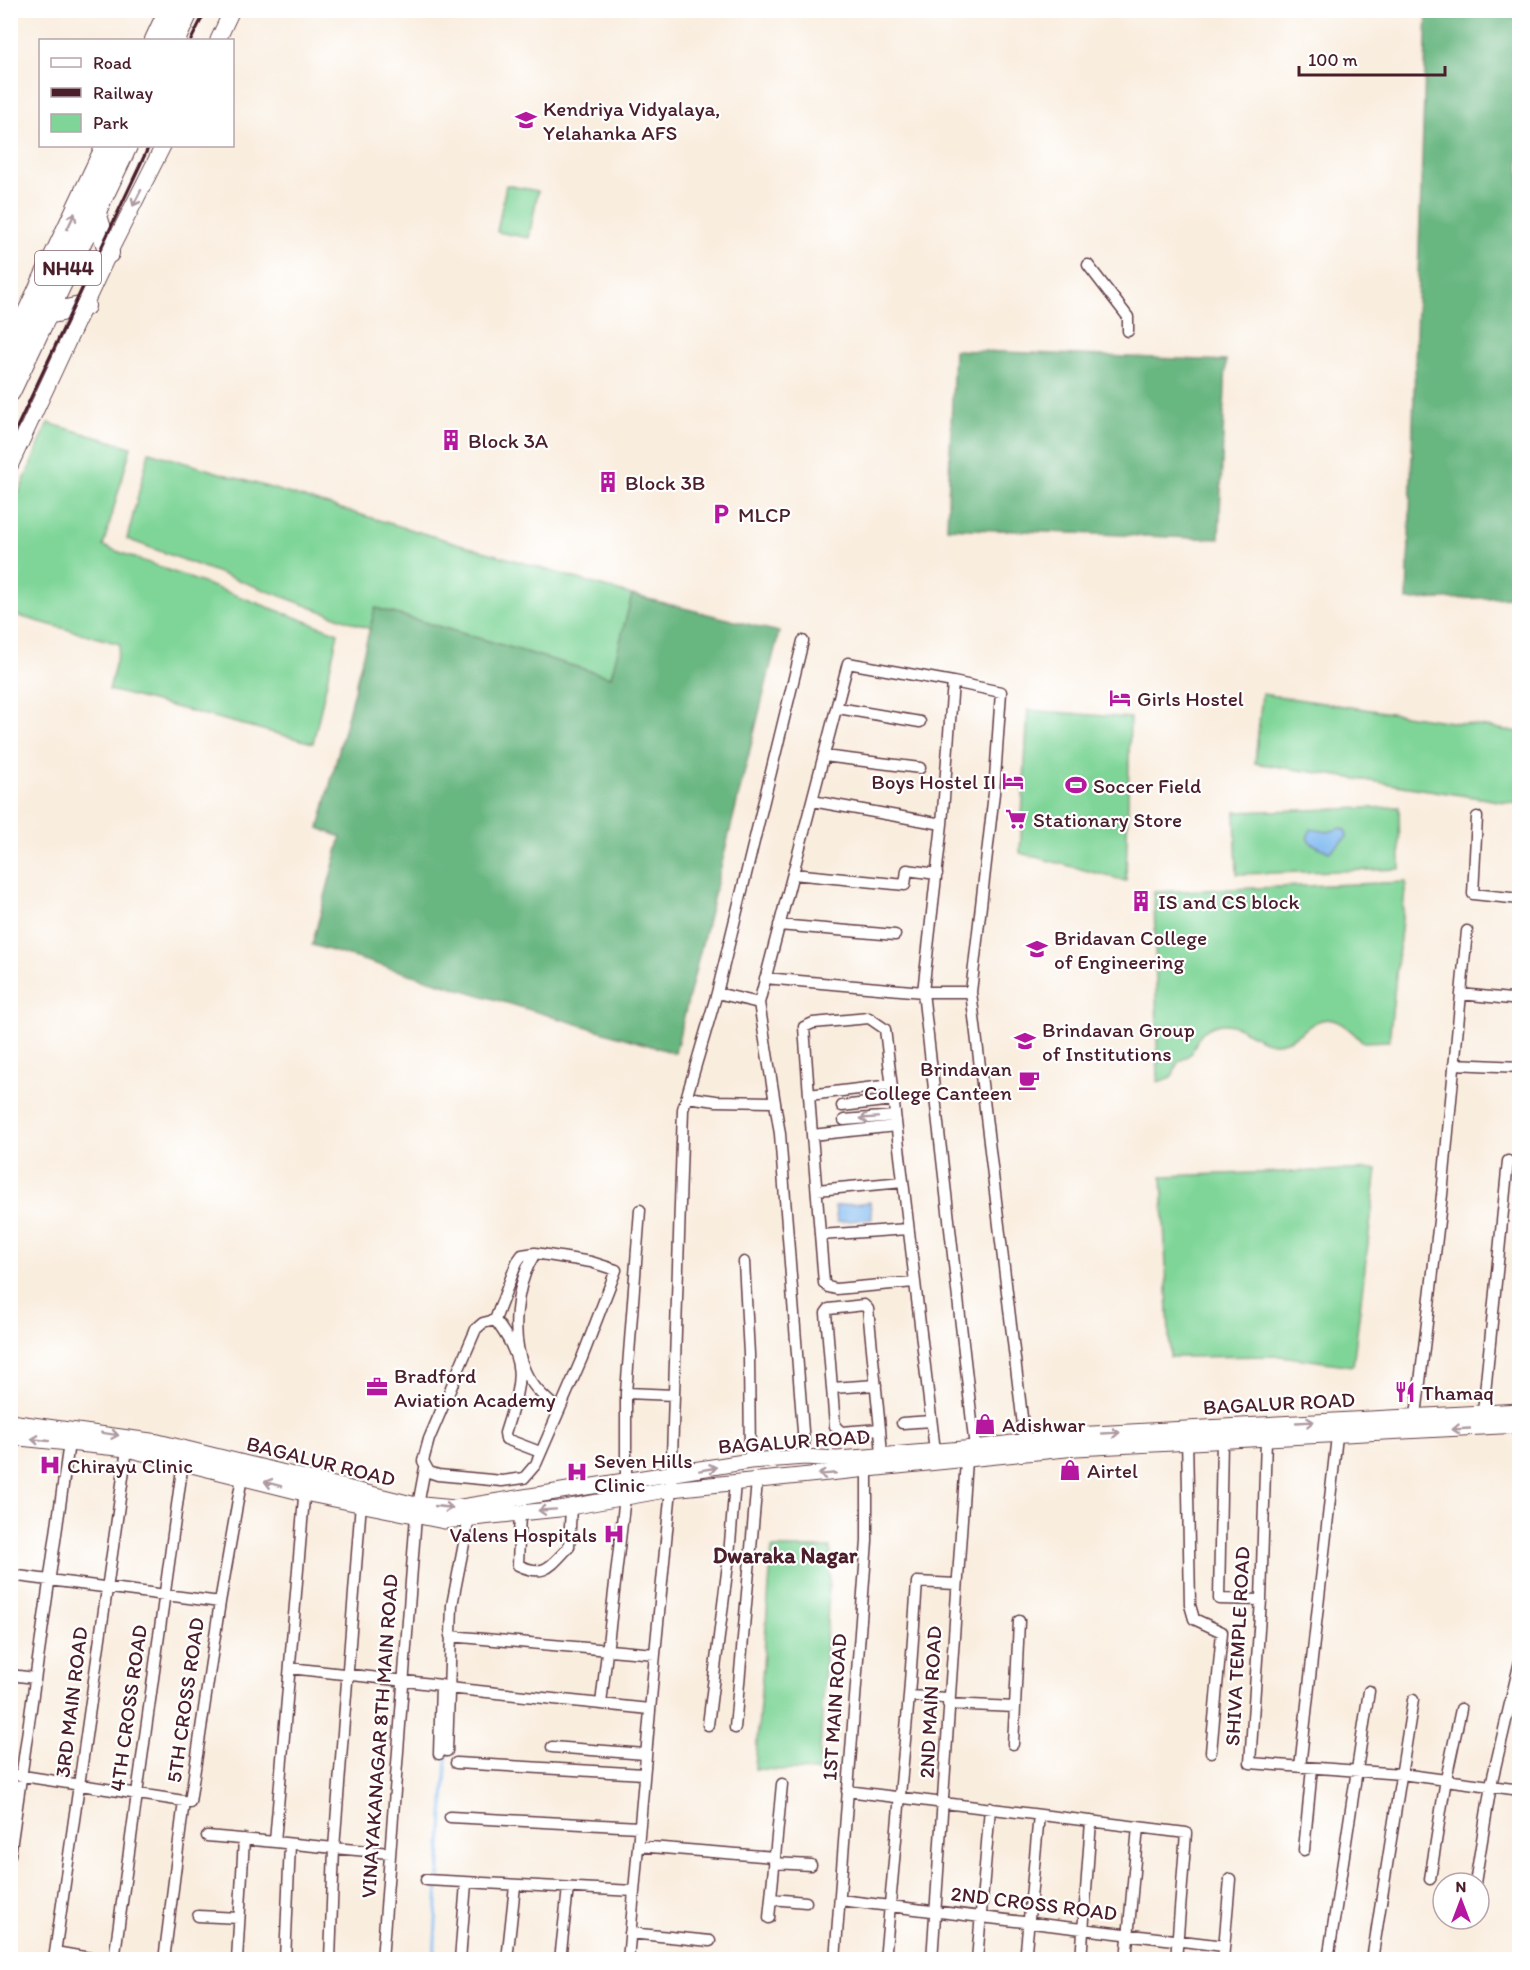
<svg xmlns="http://www.w3.org/2000/svg" width="1530" height="1970" viewBox="0 0 1530 1970" font-family="Itim,sans-serif">
	<rect width="100%" height="100%" fill="#fff"/>
	<filter id="ink" filterUnits="userSpaceOnUse"><feTurbulence type="fractalNoise" baseFrequency=".0167" numOctaves="2"/><feDisplacementMap in="SourceGraphic" scale="12" xChannelSelector="R" yChannelSelector="G"/><feConvolveMatrix kernelMatrix="1 2 1 2 8 2 1 2 1" color-interpolation-filters="sRGB"/></filter>
	<filter id="wash" filterUnits="userSpaceOnUse"><feTurbulence type="fractalNoise" baseFrequency=".008" numOctaves="4" result="noise"/><feDisplacementMap in="SourceGraphic" scale="24" xChannelSelector="R" yChannelSelector="G"/><feGaussianBlur stdDeviation="1.35" result="paint"/><feColorMatrix in="noise" values="0 0 0 0 0 0 0 0 0 0 0 0 0 0 0 0 0 1.4 0 .05"/><feComposite in="paint" operator="in"/></filter>
	<g filter="url(#wash)">
		<rect width="100%" height="100%" fill="#f9edde"/>
		<path fill="#7fd598" stroke="#647a62" stroke-width="1.5" d="M506 185 538 191 529 238 497 232Z
			M48 423 131 447 103 546 338 633 313 743 109 690 120 644 11 614V512Z
			M149 452 632 595 611 677 376 608 370 629 127 539Z
			M1262 694 1519 732V804L1255 763Z
			M1028 710 1130 718 1126 881 1020 853Z
			M1399 807 1400 869 1237 874 1235 812Z
			M1406 882 1389 1041 1362 1042C1315 990 1310 1044 1273 1043 1249 1041 1236 1014 1209 1028 1196 1034 1198 1043 1191 1053 1187 1058 1179 1060 1177 1064 1175 1069 1175 1072 1172 1077L1158 1082 1154 892Z
			M1377 1169 1353 1366 1281 1356 1170 1357 1162 1176Z
			M772 1548H831L819 1771 755 1769Z"/>
		<path fill="#67b680" stroke="#586a56" stroke-width="1.5" d="M1427 11H1519V597L1407 600Z
			M954 350 1226 361 1219 539 947 528Z
			M632 595 779 632 675 1053 312 945 341 837 319 828 375 608 611 677Z"/>
		<path fill="#7fb9f0" stroke="#646c8e" stroke-width="1.5" d="M1341 828 1346 830 1347 837 1329 852 1311 843 1307 838 1311 829 1328 832Z
			M870 1202 872 1219 837 1222 835 1206Z"/>
		<g fill="none" stroke-linecap="round" stroke-linejoin="round">
			<path stroke="#7fb9f0" stroke-width="3" d="M439 1877 447 1756
				M434 1960 438 1884"/>
		</g>
	</g>
	<g filter="url(#ink)">
		<g fill="none" stroke-linecap="round" stroke-linejoin="round">
			<defs>
				<path id="street" d="M1088 265 1128 317V331
					M838 708 920 722
					M824 756 920 768
					M812 801 942 824
					M1477 817 1473 894 1520 899
					M793 874 905 885 907 870 937 874
					M779 925 895 935
					M1467 931 1461 994 1520 1000
					M765 978 923 992 942 824 953 682 1001 692 994 793 971 992H923L975 1448
					M971 992 1025 1442
					M717 993 759 1003 780 1134 805 1457
					M759 1003 848 663 953 682
					M1454 1064 1520 1067
					M891 1085 809 1095 804 1027 813 1023 869 1018 885 1029 935 1451
					M809 1095 812 1135
					M687 1097 716 1101 773 1102
					M842 1106 893 1100
					M844 1120 895 1116
					M896 1126 812 1135 824 1283 828 1287 836 1289 914 1282
					M817 1190 903 1182
					M820 1235 908 1229
					M744 1262 749 1354 750 1461
					M495 1320 517 1262 522 1255 535 1253
					M832 1388 876 1385
					M626 1393 674 1395
					M1483 1413 1508 1161
					M1416 1416 1442 1195 1461 994
					M902 1423 931 1421
					M880 1429 868 1309 864 1305 829 1309 826 1313 835 1426 841 1432 880 1429 882 1456
					M1187 1435 1190 1605 1194 1619 1222 1632 1211 1752
					M1266 1439 1261 1600 1250 1763 1401 1774 1520 1790
					M1222 1441 1219 1599 1261 1600
					M540 1452 506 1439 505 1433C520 1384 530 1365 495 1320L483 1323 476 1329 429 1439 423 1461 429 1472 438 1475 502 1481 524 1478 536 1464 582 1358 616 1270 591 1262 535 1253C515 1285 510 1337 525 1371 532 1387 546 1399 559 1410
					M626 1482V1393L640 1210
					M520 1512 518 1565C546 1578 550 1566 569 1547L571 1507
					M10 1575 220 1602
					M450 1636 655 1654 628 1960
					M655 1654 671 1489 683 1109 717 993 803 641
					M290 1668 441 1685 439 1754
					M10 1675 35 1678
					M449 1688 649 1709
					M909 1696 917 1582 956 1584
					M601 1704 625 1497
					M948 1704 1015 1707 1019 1621
					M708 1725 729 1556 735 1482
					M735 1728 757 1481
					M1013 1744 1015 1707
					M552 1747 645 1754
					M447 1751 452 1605 469 1518
					M456 1763 644 1774
					M1300 1767 1337 1436
					M10 1774 190 1802 220 1602 242 1477
					M847 1791 1186 1833 1176 1960
					M450 1817 639 1827
					M207 1836 275 1842 305 1486
					M275 1842 334 1848 361 1503
					M638 1846 775 1857 782 1784
					M1304 1850 1312 1768
					M10 1855 69 1443
					M774 1863 811 1865
					M1430 1879 1446 1779 1461 1709
					M426 1880 634 1891
					M1475 1883 1491 1785 1520 1661
					M771 1899 806 1902
					M840 1900 1224 1946
					M198 1916 239 1918
					M769 1918 775 1857
					M630 1933 710 1941
					M55 1952 101 1960
					M54 1960 127 1449
					M114 1960 183 1462
					M164 1960 184 1801
					M237 1960 244 1839
					M285 1960 290 1844
					M330 1960 334 1848 390 1853
					M382 1960 416 1516 425 1468
					M460 1960 466 1883
					M507 1960 515 1886
					M560 1960 568 1888
					M835 1960 867 1541V1463
					M885 1960 909 1696 948 1698
					M932 1960 966 1460 962 1455
					M977 1960 990 1808
					M1025 1960 1039 1815
					M1081 1960 1091 1821
					M1126 1960 1138 1827
					M1223 1960 1230 1879
					M1328 1960 1369 1691
					M1372 1960 1413 1700"/>
				<path id="secondary" d="M218 40 232 10
					M10 466 109 253 163 146
					M10 1422 158 1442 412 1504 455 1508 750 1461 805 1457 837 1459 866 1457 975 1448 1074 1435 1520 1411
					M10 1437 127 1449 304 1493 444 1521 559 1509 671 1489 1076 1448 1520 1425"/>
				<path id="highway" d="M155 40 169 10
					M175 40 189 10
					M96 213 109 253
					M47 314 85 306
					M10 350 106 146
					M10 392 127 146"/>
			</defs>
			<use href="#street" stroke="#643e46" stroke-width="13"/>
			<use href="#secondary" stroke="#643e46" stroke-width="17"/>
			<use href="#highway" stroke="#643e46" stroke-width="22"/>
			<use href="#street" stroke="#fff" stroke-width="10"/>
			<use href="#secondary" stroke="#fff" stroke-width="15"/>
			<use href="#highway" stroke="#fff" stroke-width="20"/>
			<path stroke="#4a1f2b" stroke-width="3" d="M191 40 206 10
				M10 442 149 146"/>
		</g>
		<defs><path id="oneway-shaft" d="M-6 0H5M1.5-3L5.5 0L1.5 3" fill="none" stroke-width="1.6" stroke-linecap="round" stroke-linejoin="round" transform="scale(1.5)"/></defs>
		<g stroke="#ae9aa0">
			<use href="#oneway-shaft" transform="translate(137 198) rotate(117)"/>
			<use href="#oneway-shaft" transform="translate(71 221) rotate(-65)"/>
			<use href="#oneway-shaft" transform="translate(869 1118) rotate(176)"/>
			<use href="#oneway-shaft" transform="translate(1305 1422) rotate(-3)"/>
			<use href="#oneway-shaft" transform="translate(1461 1429) rotate(177)"/>
			<use href="#oneway-shaft" transform="translate(1111 1433) rotate(-3)"/>
			<use href="#oneway-shaft" transform="translate(110 1434) rotate(9)"/>
			<use href="#oneway-shaft" transform="translate(40 1440) rotate(-174)"/>
			<use href="#oneway-shaft" transform="translate(708 1469) rotate(-10)"/>
			<use href="#oneway-shaft" transform="translate(827 1474) rotate(175)"/>
			<use href="#oneway-shaft" transform="translate(273 1484) rotate(-165)"/>
			<use href="#oneway-shaft" transform="translate(444 1507) rotate(6)"/>
			<use href="#oneway-shaft" transform="translate(547 1510) rotate(176)"/>
		</g>
	</g>
	<defs>
		<symbol id="school-bare" viewBox="-9 -9 18 18"><path d="M0-5L7-2L0 1L-7-2ZM-4 1L0 2.5L4 1V4Q0 6-4 4Z" fill="#b5179e" stroke="#fff" stroke-width="2.5" paint-order="stroke"/></symbol>
		<symbol id="building-bare" viewBox="-9 -9 18 18"><path d="M-4-6H4V6H1V3H-1V6H-4ZM-2.5-4.3h1.7v1.8h-1.7ZM.8-4.3h1.7v1.8H.8ZM-2.5-1h1.7V.8h-1.7ZM.8-1h1.7V.8H.8Z" fill="#b5179e" stroke="#fff" stroke-width="2.5" paint-order="stroke"/></symbol>
		<symbol id="parking-bare" viewBox="-9 -9 18 18"><path d="M-3.5-5.5H1a3.5 3.5 0 0 1 0 7H-1V5.5H-3.5ZM-1-3.4V-.6H.8a1.4 1.4 0 0 0 0-2.8Z" fill="#b5179e" stroke="#fff" stroke-width="2.5" paint-order="stroke"/></symbol>
		<symbol id="hotel-bare" viewBox="-9 -9 18 18"><path d="M-6-4.5h1.5V1H6V5H4.5V3h-9V5H-6ZM-4 0a1.8 1.8 0 1 1 3.6 0ZM.5 0V-2.5h3Q6-2.5 6 0Z" fill="#b5179e" stroke="#fff" stroke-width="2.5" paint-order="stroke"/></symbol>
		<symbol id="stadium-bare" viewBox="-9 -9 18 18"><path d="M0-5a6.5 5 0 1 0 0 10a6.5 5 0 1 0 0-10ZM-3.5-1.8h7v3.6h-7Z" fill="#b5179e" stroke="#fff" stroke-width="2.5" paint-order="stroke"/></symbol>
		<symbol id="supermarket-bare" viewBox="-9 -9 18 18"><path d="M-6-5.5h2.5l.6 2H6L4.5 2H-2.5L-4.4-4H-6ZM-1.5 3.2a1.3 1.3 0 1 0 .1 0ZM3 3.2a1.3 1.3 0 1 0 .1 0Z" fill="#b5179e" stroke="#fff" stroke-width="2.5" paint-order="stroke"/></symbol>
		<symbol id="university-bare" viewBox="-9 -9 18 18"><path d="M0-5L7-2L0 1L-7-2ZM-4 1L0 2.5L4 1V4Q0 6-4 4Z" fill="#b5179e" stroke="#fff" stroke-width="2.5" paint-order="stroke"/></symbol>
		<symbol id="cafe-bare" viewBox="-9 -9 18 18"><path d="M-5.5-4.5H6V0H3Q3 3.5 0 3.5H-2.5Q-5.5 3.5-5.5 0ZM3-3.2v2h1.7v-2ZM-6 4.5H4V6H-6Z" fill="#b5179e" stroke="#fff" stroke-width="2.5" paint-order="stroke"/></symbol>
		<symbol id="office-bare" viewBox="-9 -9 18 18"><path d="M-6-3h4V-5.5h4V-3h4V5H-6ZM-1-4.5V-3h2v-1.5ZM-6 0V1H6V0Z" fill="#b5179e" stroke="#fff" stroke-width="2.5" paint-order="stroke"/></symbol>
		<symbol id="restaurant-bare" viewBox="-9 -9 18 18"><path d="M-5-6h1v4h1v-4h1v4h1v-4h1v5L-1.5 .5V6h-2V.5L-5-1ZM5-6V6H3V1.5H1.5Q1.5-4 5-6Z" fill="#b5179e" stroke="#fff" stroke-width="2.5" paint-order="stroke"/></symbol>
		<symbol id="shop-bare" viewBox="-9 -9 18 18"><path d="M-5-2.5h2.3a2.7 3.5 0 0 1 5.4 0H5L5.5 6h-11ZM-1.5-2.5h3a1.5 2.3 0 0 0-3 0Z" fill="#b5179e" stroke="#fff" stroke-width="2.5" paint-order="stroke"/></symbol>
		<symbol id="hospital-bare" viewBox="-9 -9 18 18"><path d="M-5-5h3v3.5h4V-5h3V5h-3V1.5h-4V5h-3Z" fill="#b5179e" stroke="#fff" stroke-width="2.5" paint-order="stroke"/></symbol>
	</defs>
	<g fill-rule="evenodd">
		<use href="#school-bare" x="511" y="105" width="30" height="30"/>
		<use href="#building-bare" x="436" y="425" width="30" height="30"/>
		<use href="#building-bare" x="593" y="467" width="30" height="30"/>
		<use href="#parking-bare" x="706" y="499" width="30" height="30"/>
		<use href="#hotel-bare" x="1105" y="683" width="30" height="30"/>
		<use href="#hotel-bare" x="998" y="766" width="30" height="30"/>
		<use href="#stadium-bare" x="1061" y="770" width="30" height="30"/>
		<use href="#supermarket-bare" x="1001" y="804" width="30" height="30"/>
		<use href="#building-bare" x="1126" y="886" width="30" height="30"/>
		<use href="#university-bare" x="1022" y="934" width="30" height="30"/>
		<use href="#university-bare" x="1010" y="1026" width="30" height="30"/>
		<use href="#cafe-bare" x="1014" y="1065" width="30" height="30"/>
		<use href="#office-bare" x="362" y="1372" width="30" height="30"/>
		<use href="#restaurant-bare" x="1390" y="1377" width="30" height="30"/>
		<use href="#shop-bare" x="970" y="1409" width="30" height="30"/>
		<use href="#hospital-bare" x="35" y="1450" width="30" height="30"/>
		<use href="#shop-bare" x="1055" y="1455" width="30" height="30"/>
		<use href="#hospital-bare" x="562" y="1457" width="30" height="30"/>
		<use href="#hospital-bare" x="599" y="1519" width="30" height="30"/>
	</g>
	<g text-anchor="middle" dominant-baseline="central" stroke-width="4.5" stroke-linejoin="round" paint-order="stroke">
		<rect fill="#fff" stroke="#80626b" stroke-width="1.5" x="35" y="251" width="66" height="34" rx="4.5"/>
		<g font-size="20" font-weight="bold" fill="#4a1f2b">
			<text x="68" y="268">NH44</text>
		</g>
		<g font-size="21" fill="#4a1f2b" stroke="#fff" text-anchor="start">
			<text x="543" y="108">Kendriya Vidyalaya,<tspan x="543" dy="24">Yelahanka AFS</tspan></text>
			<text x="468" y="440">Block 3A</text>
			<text x="625" y="482">Block 3B</text>
			<text x="738" y="514">MLCP</text>
			<text x="1137" y="698">Girls Hostel</text>
			<text x="996" y="781" text-anchor="end">Boys Hostel II</text>
			<text x="1093" y="785">Soccer Field</text>
			<text x="1033" y="819">Stationary Store</text>
			<text x="1158" y="901">IS and CS block</text>
			<text x="1054" y="937">Bridavan College<tspan x="1054" dy="24">of Engineering</tspan></text>
			<text x="1042" y="1029">Brindavan Group<tspan x="1042" dy="24">of Institutions</tspan></text>
			<text x="1012" y="1068" text-anchor="end">Brindavan<tspan x="1012" dy="24">College Canteen</tspan></text>
			<text x="394" y="1375">Bradford<tspan x="394" dy="24">Aviation Academy</tspan></text>
			<text x="1422" y="1392">Thamaq</text>
			<text x="1002" y="1424">Adishwar</text>
			<text x="594" y="1460">Seven Hills<tspan x="594" dy="24">Clinic</tspan></text>
			<text x="67" y="1465">Chirayu Clinic</text>
			<text x="1087" y="1470">Airtel</text>
			<text x="597" y="1534" text-anchor="end">Valens Hospitals</text>
		</g>
		<g font-size="21" fill="#4a1f2b" stroke="#fff">
			<text transform="translate(1279 1403) rotate(-3)">BAGALUR ROAD</text>
			<text transform="translate(794 1441) rotate(-4)">BAGALUR ROAD</text>
			<text transform="translate(321 1461) rotate(14)">BAGALUR ROAD</text>
			<text transform="translate(1237 1646) rotate(-87)">SHIVA TEMPLE ROAD</text>
			<text transform="translate(185 1700) rotate(-82)">5TH CROSS ROAD</text>
			<text transform="translate(71 1702) rotate(-83)">3RD MAIN ROAD</text>
			<text transform="translate(930 1702) rotate(-87)">2ND MAIN ROAD</text>
			<text transform="translate(834 1707) rotate(-86)">1ST MAIN ROAD</text>
			<text transform="translate(128 1708) rotate(-82)">4TH CROSS ROAD</text>
			<text transform="translate(379 1736) rotate(-86)">VINAYAKANAGAR 8TH MAIN ROAD</text>
			<text transform="translate(1034 1903) rotate(7)">2ND CROSS ROAD</text>
		</g>
		<g font-size="22" font-weight="bold" fill="#4a1f2b" stroke="#fff">
			<text x="785" y="1555">Dwaraka Nagar</text>
		</g>
	</g>
	<rect width="1530" height="1970" fill="none" stroke="#fff" stroke-width="36"/>
	<rect x="39" y="39" width="195" height="108" fill="#ffffff" stroke="#b7a5aa" stroke-width="1.5"/>
	<rect x="51" y="58" width="30" height="9" fill="#ffffff" stroke="#b7a5aa" stroke-width="1.5"/>
	<text x="93" y="69" font-size="18" fill="#4a1f2b">Road</text>
	<rect x="51" y="88" width="30" height="9" fill="#4a1f2b" stroke="#b7a5aa" stroke-width="1.5"/>
	<text x="93" y="99" font-size="18" fill="#4a1f2b">Railway</text>
	<rect x="51" y="114" width="30" height="18" fill="#7fd598" stroke="#b7a5aa" stroke-width="1.5"/>
	<text x="93" y="129" font-size="18" fill="#4a1f2b">Park</text>
	<g transform="translate(1461 1901)"><circle r="28" fill="#ffffff" stroke="#b7a5aa" stroke-width="1.5"/>
	<path d="M0-4.5L10 22L0 15L-10 22Z" fill="#b5179e"/>
	<text y="-9" font-size="16" font-weight="bold" text-anchor="middle" fill="#4a1f2b">N</text>
	</g>
	<path d="M1299 66v9h146v-9" fill="none" stroke="#4a1f2b" stroke-width="3"/>
	<text x="1308" y="66" font-size="18" fill="#4a1f2b" stroke="#ffffff" stroke-width="4.5" paint-order="stroke">100 m</text>
</svg>
